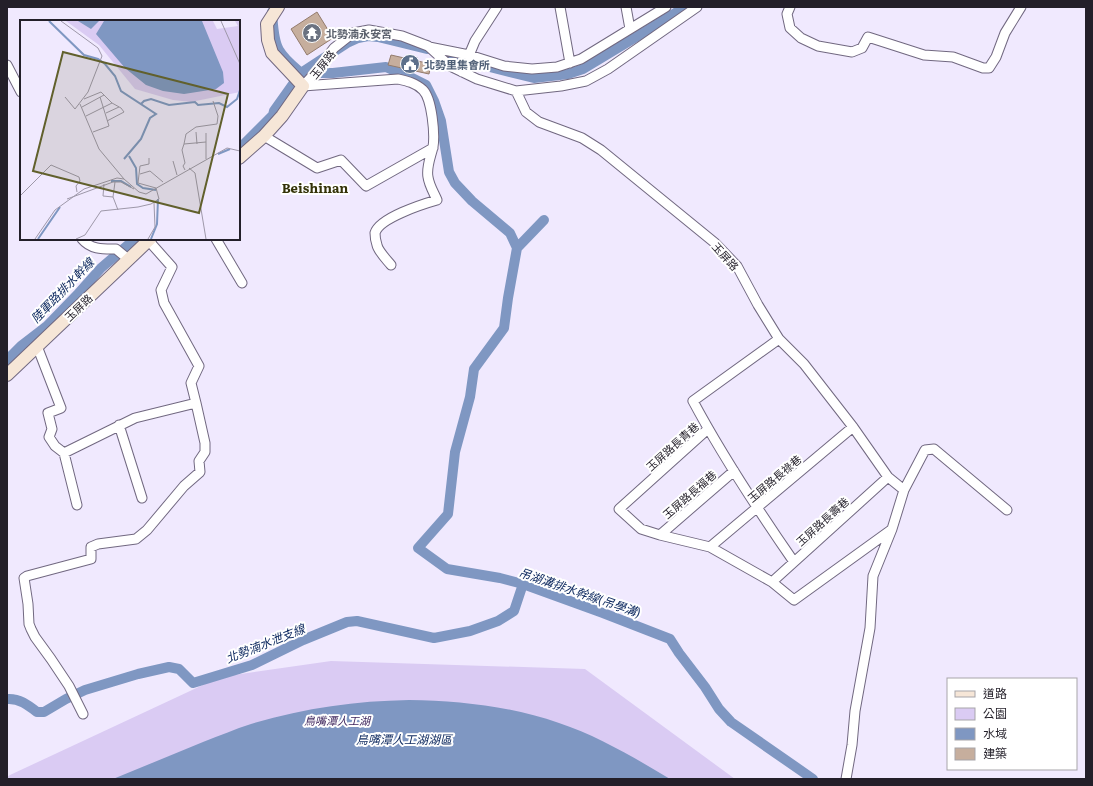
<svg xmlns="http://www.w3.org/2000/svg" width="1093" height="786" viewBox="0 0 1093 786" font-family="Literata,'Noto Sans TC',serif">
	<rect width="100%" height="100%" fill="#f0e9fe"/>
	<path fill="#dacbf3" d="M331 661 585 669 735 779H7V777L10 775 220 677Z"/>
	<path fill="#7f97c2" d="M409 700C460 701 511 706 559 723 598 736 635 758 670 779H113C143 767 173 754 203 742 219 736 235 729 251 724 304 708 355 701 409 700Z"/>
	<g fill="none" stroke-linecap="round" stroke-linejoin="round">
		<path stroke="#7f97c2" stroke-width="10" d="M272 12C273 23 273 40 279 50 284 59 293 66 301 73H333L386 67 397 72 406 75 426 85 434 101 441 121 449 172 455 183 472 201 510 233 517 248
			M444 53 474 63 534 78 568 74 583 69 646 31 685 7
			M239 149 273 115 274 111 301 73 347 43 358 38 368 36 378 37 427 49
			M544 220 517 248 508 298 504 328 474 369 470 397 455 452 448 514 418 548 447 569 500 578 523 584 603 613 670 639 679 653 705 687 719 709 731 722 813 779
			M7 360 21 346 47 326 77 295 101 268 135 239
			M7 699C19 698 28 705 37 712H44L66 699 85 690 138 674 169 667 179 669 193 683 252 665 303 640 347 622 357 621 434 638 470 631 498 621 514 611 523 584"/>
	</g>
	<path fill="#c6ae9d" stroke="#937b6c" d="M317 12 333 38 307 55 291 29Z
		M391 55 431 64 429 74 388 65Z"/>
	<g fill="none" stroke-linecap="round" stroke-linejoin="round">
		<defs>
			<path id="street" d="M560 7 570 63
				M626 7 630 29
				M790 7 787 14 790 28 801 38 818 46 852 52 862 48 868 37 924 55 953 57 983 68H989L996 57 1005 33 1021 7
				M429 47 469 55 504 66 532 69 557 67 581 59 666 7
				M7 65 21 92
				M462 72 475 41 497 7
				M303 86 314 74 334 48 353 33 369 30 402 36 428 46 450 66 477 79 516 91 561 86 586 81 608 69 697 7
				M303 86 398 79C407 81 416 83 423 90 432 99 435 134 433 147 431 156 426 167 428 177 429 185 434 193 437 200 423 204 379 218 375 233 375 236 376 242 377 245 378 251 387 260 391 265
				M516 91 526 112 539 122 582 138 601 150 715 243 737 266 758 305 779 339 804 364 853 427 888 477 904 490
				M264 136 317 168 341 160 366 186 433 148
				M82 239C91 250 104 249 116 249L128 259
				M216 239 242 283
				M779 339 693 401C723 457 758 510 794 562
				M37 346 61 408 48 413 52 429 49 437 55 446 64 453 77 505
				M119 425 142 498
				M708 429 619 509 641 529 660 535 710 547 772 582 794 600 891 530
				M64 453 135 418 196 403 191 383 199 366 164 303 161 290 172 267 148 240
				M660 535 734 471
				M710 547 853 427
				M772 582 888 477
				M83 714 69 686 51 659 35 637 31 629 29 624 28 604 24 578 27 576 91 559V547L98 544 136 539 147 530 184 486 200 472 199 461 205 452V443L196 403
				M846 779 852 745 855 711 870 628 873 576 892 529 904 490 925 450 934 449 1007 510"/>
			<path id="secondary" d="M239 158 264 136 282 116 303 86 272 53 268 40 267 24 278 7
				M7 375 150 239"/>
		</defs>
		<use href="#street" stroke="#716880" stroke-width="11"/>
		<use href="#secondary" stroke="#716880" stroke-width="14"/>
		<use href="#street" stroke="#fff" stroke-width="9"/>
		<use href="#secondary" stroke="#f6e6d7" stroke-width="12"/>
	</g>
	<defs>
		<symbol id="temple-disc" viewBox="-11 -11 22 22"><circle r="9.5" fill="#6b7280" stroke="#fff"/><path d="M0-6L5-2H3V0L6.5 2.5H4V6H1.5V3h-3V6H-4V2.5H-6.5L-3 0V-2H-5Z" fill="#fff"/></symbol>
		<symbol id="civic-disc" viewBox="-11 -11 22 22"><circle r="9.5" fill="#5c6f8a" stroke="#fff"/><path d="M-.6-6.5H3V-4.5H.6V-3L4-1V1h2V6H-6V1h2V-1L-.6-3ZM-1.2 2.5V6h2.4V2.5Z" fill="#fff"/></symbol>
	</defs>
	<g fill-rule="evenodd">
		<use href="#temple-disc" x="301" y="22" width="22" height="22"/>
		<use href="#civic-disc" x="399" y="53" width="22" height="22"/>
	</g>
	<g text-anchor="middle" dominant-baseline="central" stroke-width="4" stroke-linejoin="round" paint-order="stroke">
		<g font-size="11" font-weight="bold" fill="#5b616d" stroke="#fff" text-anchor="start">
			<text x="326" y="33">北勢湳永安宮</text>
		</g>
		<g font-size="11" fill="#231f29" stroke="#fff">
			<text transform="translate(322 64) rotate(-51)">玉屏路</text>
			<text transform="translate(726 256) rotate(48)">玉屏路</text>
			<text transform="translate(78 307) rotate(-44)">玉屏路</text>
			<text transform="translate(672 446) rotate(-42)">玉屏路長青巷</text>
			<text transform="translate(774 478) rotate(-40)">玉屏路長祿巷</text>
			<text transform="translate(689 494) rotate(-41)">玉屏路長福巷</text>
			<text transform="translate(822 521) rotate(-42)">玉屏路長壽巷</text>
		</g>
		<g font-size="11" font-weight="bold" fill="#4e5e75" stroke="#fff" text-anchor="start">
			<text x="424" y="64">北勢里集會所</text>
		</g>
		<g font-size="11" font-style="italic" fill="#391f58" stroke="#fff">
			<text x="337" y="720">鳥嘴潭人工湖</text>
		</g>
		<g font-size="12" font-style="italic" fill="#122d62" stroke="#fff">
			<text transform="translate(62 290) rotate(-46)">陸軍路排水幹線</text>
			<text transform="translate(580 592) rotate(19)">吊湖溝排水幹線(吊學溝)</text>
			<text transform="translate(265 643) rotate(-22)">北勢湳水泄支線</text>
			<text x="404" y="739">鳥嘴潭人工湖湖區</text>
		</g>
		<g font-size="13" font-weight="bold" fill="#343308" stroke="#fff">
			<text x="315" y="187">Beishinan</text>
		</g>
	</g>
	<g transform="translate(20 20)">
		<rect width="220" height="220" fill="#f0e9fe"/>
		<path d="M46 1H193L197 9 218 6 215 1H220V72L171 82 153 80 115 69 79 25Z" fill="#dacbf3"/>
		<path d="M58 1H79L71 9ZM84 1H182L203 52 204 63 196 69 164 74 143 71 126 65 105 48 76 14Z" fill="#7f97c2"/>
		<path fill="none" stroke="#7f97c2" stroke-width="2" d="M29 1 64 35 78 39 85 44 95 56 101 71 136 94 130 98 121 119 104 139M121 84 124 81 131 79 149 85 175 82 178 85 199 83 207 87 217 79 220 70M198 134 210 129M109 136 116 148 117 164 123 168 136 170M91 161H101L111 167M18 219 40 187M131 219 137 204 138 179"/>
		<path fill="none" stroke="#9e98a9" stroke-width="1" d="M41 1 78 28 82 36 68 72 55 89 45 77M201 1 220 44M64 79 81 72 92 83 101 88 104 92 87 101M60 84 79 129 104 159M62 87 84 75M86 93 99 87M66 96 92 83M73 112 89 106 80 77M176 112 177 124M186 113V139M164 124 166 114 176 107 197 104 198 96 193 81M153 141 157 155M169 148 175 153 186 219M165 150 163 146 165 143 162 130 164 124 186 122M120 154 130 151 143 162M84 164 83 176 93 177 98 190M0 176 31 145 59 157 60 161 56 166 57 172M93 177 95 162M47 179 93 162H101L114 169M15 219 35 190 64 169 97 158 104 159 119 172 126 174 207 128 220 131M56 219 65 215 81 191 118 187 131 184 139 179 136 168 118 163 120 146 129 144V138M128 219 135 207 134 183"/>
		<path fill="#61602c" fill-opacity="0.15" stroke="#61602c" stroke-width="2" d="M43 32 208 74 179 193 13 151Z"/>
		<rect width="220" height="220" fill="none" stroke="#231f29" stroke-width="2"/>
	</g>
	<rect width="1093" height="786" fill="none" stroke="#231f29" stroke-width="16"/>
	<rect x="947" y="678" width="130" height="92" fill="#ffffff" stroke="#a7a5a9"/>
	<rect x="955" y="691" width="20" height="6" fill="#f6e6d7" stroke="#a7a5a9"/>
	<text x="983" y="698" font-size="12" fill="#231f29">道路</text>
	<rect x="955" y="708" width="20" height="12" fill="#dacbf3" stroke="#a7a5a9"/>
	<text x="983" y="718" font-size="12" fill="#231f29">公園</text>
	<rect x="955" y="728" width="20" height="12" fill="#7f97c2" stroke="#a7a5a9"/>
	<text x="983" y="738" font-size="12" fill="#231f29">水域</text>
	<rect x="955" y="748" width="20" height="12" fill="#c6ae9d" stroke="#a7a5a9"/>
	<text x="983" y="758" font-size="12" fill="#231f29">建築</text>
</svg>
